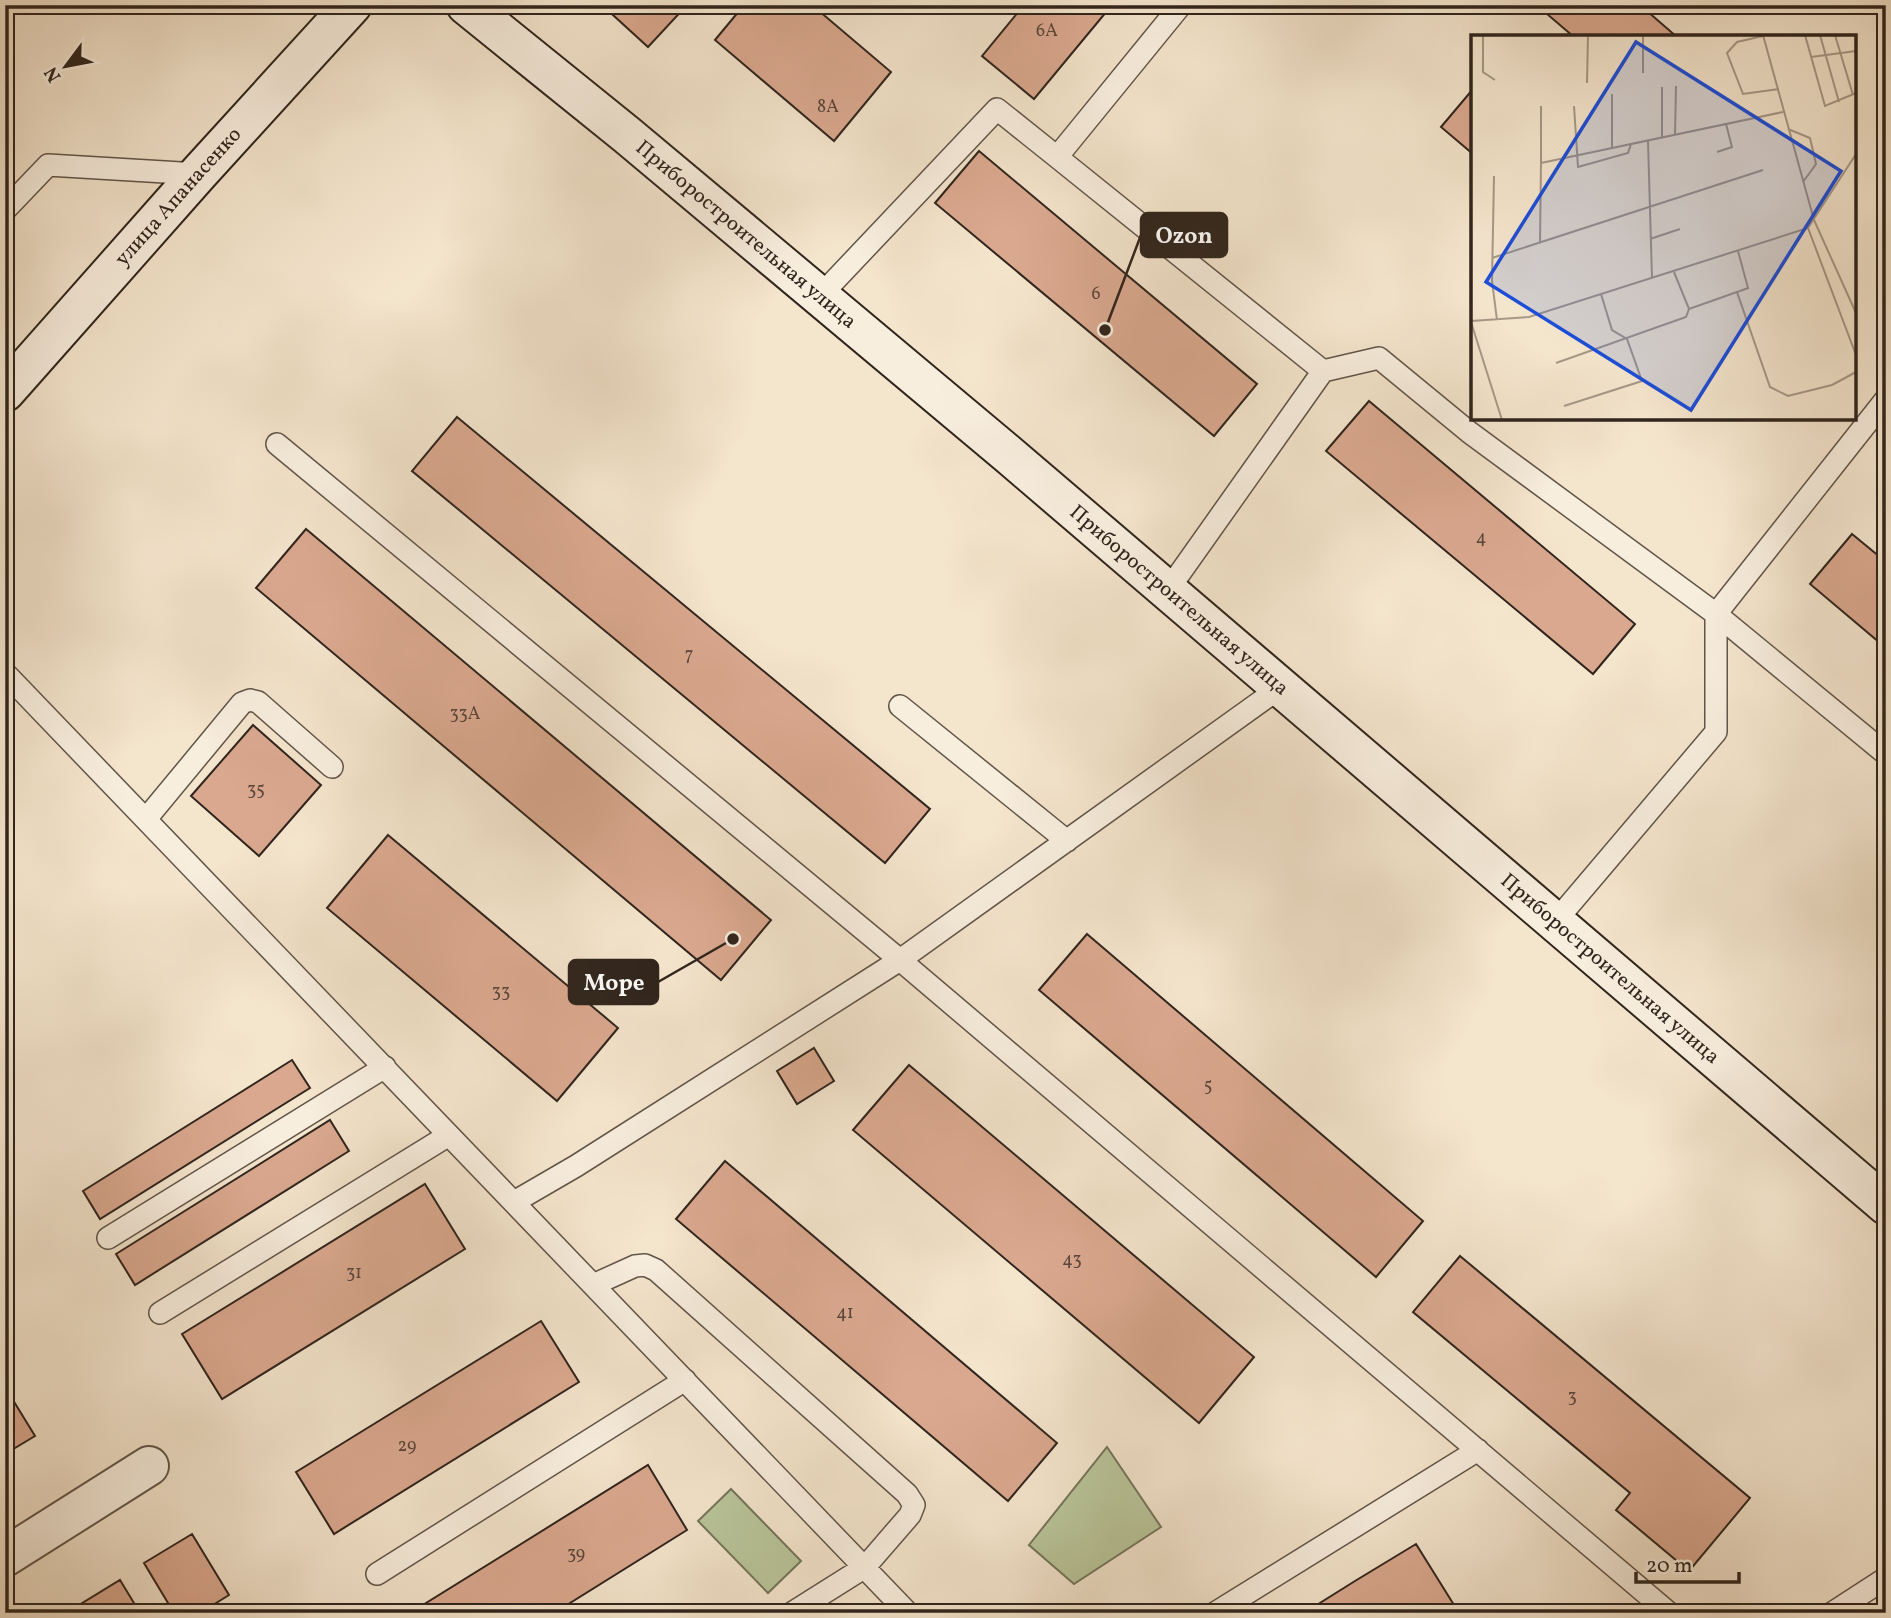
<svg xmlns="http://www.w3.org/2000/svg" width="1891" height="1618" viewBox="0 0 1891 1618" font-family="Vollkorn,serif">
	<rect width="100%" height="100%" fill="#f4e5cd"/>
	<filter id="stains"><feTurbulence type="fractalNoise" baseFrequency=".00286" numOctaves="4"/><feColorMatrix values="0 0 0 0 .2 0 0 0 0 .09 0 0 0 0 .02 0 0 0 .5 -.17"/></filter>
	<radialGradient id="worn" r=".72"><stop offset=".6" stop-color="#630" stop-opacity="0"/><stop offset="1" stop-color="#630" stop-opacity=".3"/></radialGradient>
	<path fill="#b9c59a" stroke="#74755c" stroke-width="2" d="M1107 1447 1161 1527 1074 1584 1029 1545Z
		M731 1489 801 1561 768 1593 698 1521Z"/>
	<path fill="#daa88f" stroke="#30251d" stroke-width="2" d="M602 5H687L648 47Z
		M744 5H812L891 72 834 141 715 40Z
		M1024 5H1112L1034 99 982 56Z
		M1543 5H1640L1677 37H1574L1540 8Z
		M1473 89V154L1441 127Z
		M979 151 1257 384 1214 436 935 203Z
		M1369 401 1635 624 1593 674 1326 451Z
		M457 417 930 809 885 863 412 471Z
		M306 529 771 920 721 980 256 588Z
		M1852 534 1886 562V648L1810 584Z
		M253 725 321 785 259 856 191 796Z
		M388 835 618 1028 557 1101 327 908Z
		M1087 934 1423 1221 1376 1277 1039 990Z
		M814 1048 834 1081 797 1104 777 1071Z
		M292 1060 310 1088 100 1219 83 1191Z
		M909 1065 1254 1357 1199 1423 853 1130Z
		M330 1120 349 1151 135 1285 116 1254Z
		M725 1161 1057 1443 1008 1501 676 1219Z
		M425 1184 465 1249 222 1399 182 1334Z
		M1460 1256 1750 1498 1689 1571 1616 1510 1630 1493 1413 1312Z
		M541 1321 579 1382 334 1534 296 1472Z
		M5 1387 35 1436 5 1454Z
		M648 1465 687 1530 554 1613H410Z
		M192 1534 229 1595 200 1613H174L144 1563Z
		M1416 1544 1459 1613H1304L1355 1581Z
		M120 1580 140 1613H66Z"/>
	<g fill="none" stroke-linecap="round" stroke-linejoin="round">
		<defs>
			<path id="lane" d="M1057 157 1323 371 1168 590
				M5 210 48 165 198 174
				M820 296 997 109 1057 157 1181 5
				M1323 371 1379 358 1469 432 1716 614 1886 754
				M277 444 900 960 1669 1613
				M5 673 908 1613
				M900 706 1067 841
				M146 819 242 703 250 700 258 702 332 767
				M1554 923 1716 732V614L1886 399
				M514 1202 576 1166 900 960 1281 687
				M108 1238 385 1067
				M593 1285 635 1266 645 1265 656 1270 907 1494 914 1505 910 1515 865 1567 792 1613
				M160 1313 449 1135
				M377 1574 685 1380
				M1215 1613 1478 1450
				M1832 1613 1886 1578"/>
			<path id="street" d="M5 1557 149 1466"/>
			<g id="secondary">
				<path id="s1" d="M466 5 627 135 1009 455 1886 1205"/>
				<path id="s2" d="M5 392 198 174 352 5"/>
			</g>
		</defs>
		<use href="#lane" stroke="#615549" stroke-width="24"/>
		<use href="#street" stroke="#615549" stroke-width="42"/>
		<use href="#secondary" stroke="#30251d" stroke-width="42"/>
		<use href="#lane" stroke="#f8eede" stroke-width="21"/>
		<use href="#street" stroke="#f8eede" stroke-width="38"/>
		<use href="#secondary" stroke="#f8eede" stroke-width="38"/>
	</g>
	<g text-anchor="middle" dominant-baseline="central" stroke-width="5" stroke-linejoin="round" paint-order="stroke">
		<g font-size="18" fill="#5a463a">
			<text x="1047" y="31">6А</text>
			<text x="828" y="107">8А</text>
			<text x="1096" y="294">6</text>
			<text x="1481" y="538">4</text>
			<text x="689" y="655">7</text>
			<text x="465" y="714">33А</text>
			<text x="256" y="790">35</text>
			<text x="501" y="992">33</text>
			<text x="1208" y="1086">5</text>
			<text x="1072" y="1260">43</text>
			<text x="354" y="1273">31</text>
			<text x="845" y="1313">41</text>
			<text x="1572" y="1397">3</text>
			<text x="407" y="1446">29</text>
			<text x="576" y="1554">39</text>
		</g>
		<g font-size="21" fill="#30251d" stroke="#f8eede">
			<text stroke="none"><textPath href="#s2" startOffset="261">улица Апанасенко</textPath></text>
			<text stroke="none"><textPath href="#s1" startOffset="362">Приборостроительная улица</textPath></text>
			<text stroke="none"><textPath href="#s1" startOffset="929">Приборостроительная улица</textPath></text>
			<text stroke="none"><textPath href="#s1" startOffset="1496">Приборостроительная улица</textPath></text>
		</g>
	</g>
	<g transform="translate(1471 35)">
		<rect width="385" height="385" fill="#f4e5cd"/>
		<path fill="none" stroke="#a69887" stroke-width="2" d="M12 0V37L24 45M172 0V38M292 0 343 185M334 0 354 71 385 58M349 0 368 67M364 0 382 60M292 1 266 7 256 18 272 59 308 54M340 22 385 16M116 48 117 0M141 59V113M70 71V128L312 77M103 71 107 132 157 118 160 109M317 94 339 103 345 129 332 147M204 100 205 51M191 103V52M177 106 181 243M246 117 261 112 255 89M23 141 21 246 26 285M343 185 385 278M337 193 385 320M179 204 209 194M69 208 70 128M267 216 277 253 266 257 299 352 317 361 361 350 385 337M21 223 292 135M203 237 218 274 266 257M0 286 58 282 337 193 385 119M0 287 31 385M85 328 215 282 218 274M93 371 171 346 156 304 141 295 130 259"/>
		<path fill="#1d4ed8" fill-opacity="0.15" stroke="#1d4ed8" stroke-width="3.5" d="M165 7 370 136 220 375 15 247Z"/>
		<rect width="385" height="385" fill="none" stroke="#30251d" stroke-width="3.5"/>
	</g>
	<path fill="none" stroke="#30251d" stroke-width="2.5" d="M1105 330L1141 235M733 939L658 982"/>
	<g fill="#30251d" stroke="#f8eede" stroke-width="2.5">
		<circle cx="1105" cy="330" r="7"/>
		<circle cx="733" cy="939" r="7"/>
	</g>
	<g fill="#30251d" stroke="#30251d" stroke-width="2.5">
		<rect x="1141" y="213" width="86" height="44" rx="7"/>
		<rect x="569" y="960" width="89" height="44" rx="7"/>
	</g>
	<g font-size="23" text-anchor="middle" font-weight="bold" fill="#fff">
		<text x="1184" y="243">Ozon</text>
		<text x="614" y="990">Море</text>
	</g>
	<rect width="1891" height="1618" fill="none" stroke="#f4e5cd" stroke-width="28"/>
	<rect x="7" y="7" width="1877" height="1604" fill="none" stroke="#30251d" stroke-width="3.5"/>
	<rect x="14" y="14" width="1863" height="1590" fill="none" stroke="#30251d" stroke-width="2"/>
	<g transform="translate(66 66) rotate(238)" stroke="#f8eede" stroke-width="5" paint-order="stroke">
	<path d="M0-5L12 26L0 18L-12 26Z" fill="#30251d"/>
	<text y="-10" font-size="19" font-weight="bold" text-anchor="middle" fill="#30251d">N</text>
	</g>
	<path d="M1636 1572v10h103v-10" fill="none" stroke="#30251d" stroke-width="3.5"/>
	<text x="1646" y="1572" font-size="21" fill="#30251d" stroke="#f8eede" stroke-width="5" paint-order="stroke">20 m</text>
	<rect width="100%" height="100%" filter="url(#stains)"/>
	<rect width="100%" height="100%" fill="url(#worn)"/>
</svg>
